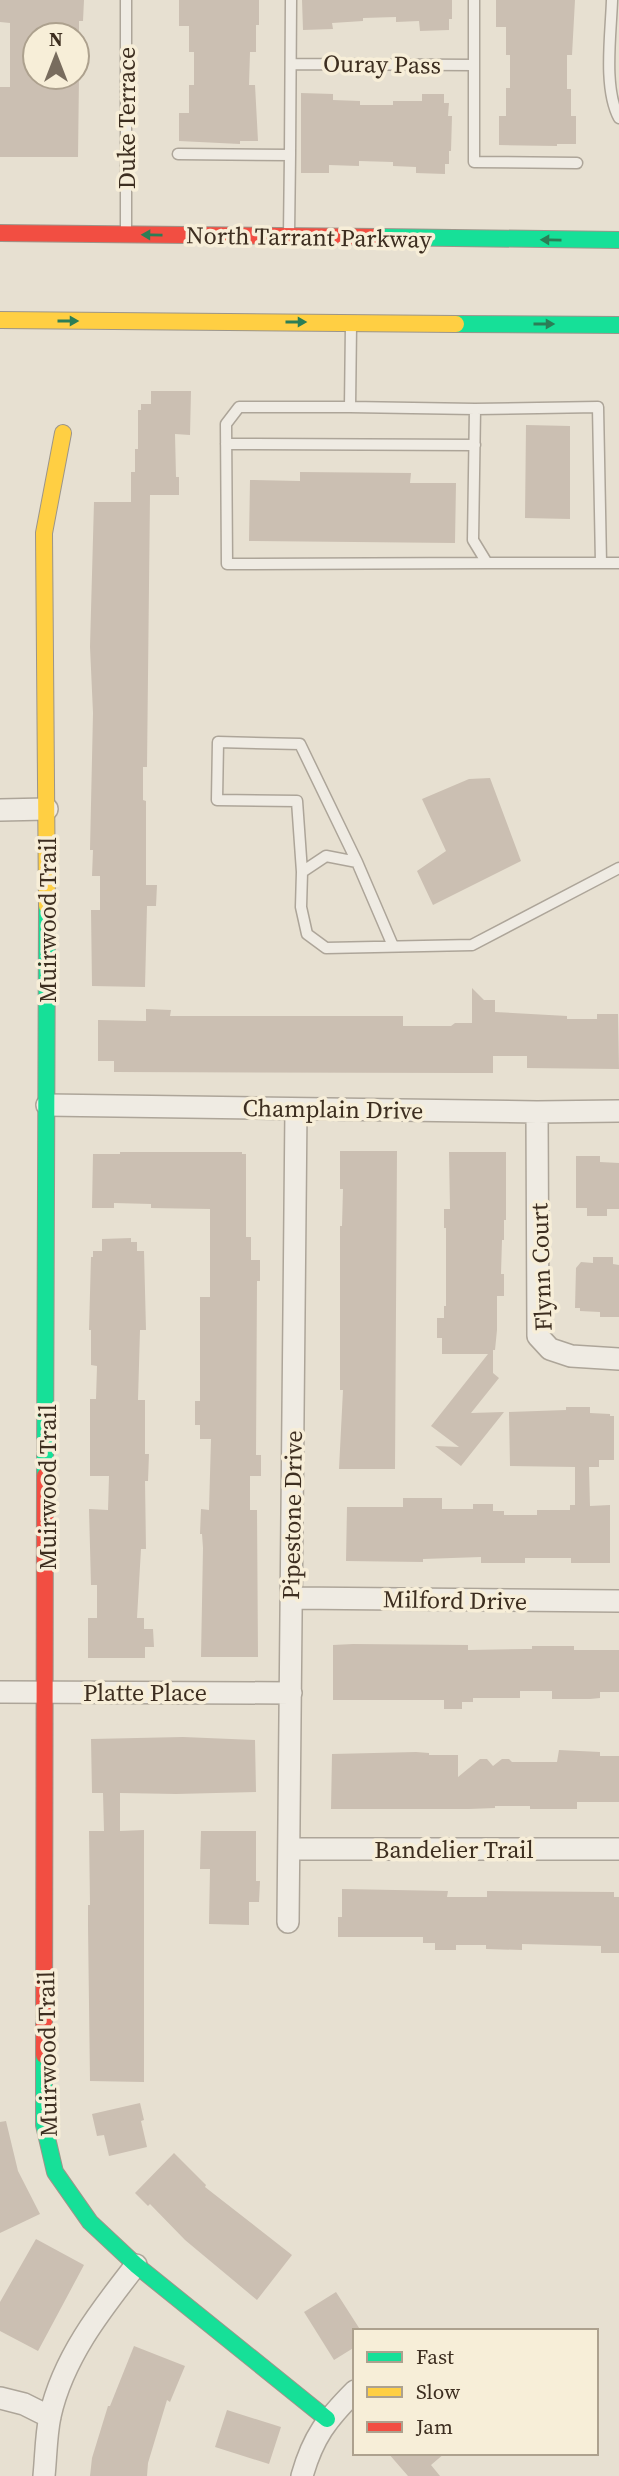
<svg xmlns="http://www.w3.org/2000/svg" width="619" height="2476" viewBox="0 0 619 2476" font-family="'Source Serif 4',serif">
	<rect width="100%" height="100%" fill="#e7e0d1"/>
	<path fill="#cbbfb2" d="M0 0H84L83 21H79V35H35V77H79L78 157H0V87H10V23L0 22Z
		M179 0H259V25H256V52H250L249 85H255L258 141H240V144L179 141V113H189V85H194V52H189V26H179Z
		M302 0H452V19H449V30L420 31 419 21 396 22V17L363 18V21L332 23 333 29 303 30Z
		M496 0H575L572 55H567V89H571V116H576V144H557V146L499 145V116H506V88H510V55H506V27H496Z
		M301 93 333 94V100L360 101V105H393V101H422V94H444V103H449L448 116H452L451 151H449V164H445V174L416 173V167L393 166V162L359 161V166L329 165V173H301Z
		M151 391H191L190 435 175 434 176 477H179V495H150L147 767H143V800L146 801V885H157L156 906H147L145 987 92 986 91 910H100V876H92L93 850H90L93 713 90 647 94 502H131V472H135V449H138V410H141V404H151Z
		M526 425 570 426V519L525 518Z
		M300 472 411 473 410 483H456L455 543 249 541 250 480 300 481Z
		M490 778 521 861 433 905 417 871 446 851 422 799 469 779Z
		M472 988 484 1000H495V1012L567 1016V1019H597V1014H618L619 1069 527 1068V1056H493V1073H469L114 1072V1061H98V1020L146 1021V1009L171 1010 170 1016H403V1026H451L455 1023H472Z
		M340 1151H397L395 1469H339L343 1390H340V1226H342L343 1189H340Z
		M120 1152H242V1154H246V1237H251V1260H260V1281H257L256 1455H261V1476H250V1510H257L258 1657H201L203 1548 202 1534H200L201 1509 209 1510 211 1439H200V1425H195V1401H200V1297H210V1209L151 1208V1204L114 1203V1208H92L93 1154H120Z
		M449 1152H506V1220H504V1240H502L501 1274H504V1296H497V1330L495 1350H493V1373L499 1378 471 1413 504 1412 461 1466 435 1446 459 1447 431 1426 488 1354H442V1338H437V1318H444V1306H446V1228H444V1209H450Z
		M576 1156H600V1162L619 1163V1209H607V1216H587V1208H576Z
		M131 1238V1242H137V1251H144L146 1330H140L138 1400H145V1454H149L148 1481H145L146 1549H141L137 1618H144V1629H153L154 1647H145V1658H88V1618H97V1585H91L89 1509 108 1510 109 1476H90V1399H96L97 1366 91 1365V1330H89L91 1257H93V1251H102V1239Z
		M593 1257H613V1264L619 1265V1317H600V1312L580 1311V1308H575L576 1268 581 1262 593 1263Z
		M566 1407H590V1413L610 1414V1416H614V1460H599V1467H589L590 1506 610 1505V1563H571V1558H525V1563H481V1557L423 1559V1562L346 1561 347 1507H403V1498H442V1509H473V1504H493V1511H504V1515H537V1510H570V1505H575V1467L510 1466 509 1412 566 1410Z
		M353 1644 468 1645V1650L527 1649H532V1646H574V1650H619V1692H600V1698L590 1699H552V1691H520V1698H473V1702H462V1709H444V1700H333V1645Z
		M183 1737 255 1740 256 1792 176 1794 120 1793V1831L144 1830V2082L90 2081 88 1926V1905H90L89 1831H104L103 1793H92L91 1739Z
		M559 1750 600 1752V1756H619V1802H577V1809H530V1806H495V1808L469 1809H331L332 1754 416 1752 429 1753V1755H458V1777L480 1759H487L493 1766 502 1759H509L512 1762H557Z
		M201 1831H256V1881H260L259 1902H249V1925L209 1924 210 1869H200Z
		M342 1889 448 1891 447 1897H487V1891L614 1892V1897H619V1953H601V1946L522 1944V1950L486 1949V1945H456V1950H435V1943H423V1937H338V1917H342Z
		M140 2103 144 2120 141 2121 147 2147 109 2156 104 2135 97 2136 92 2114Z
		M6 2121 18 2171 40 2214 0 2233V2122Z
		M174 2153 206 2185 205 2187 292 2255 257 2300 185 2240 150 2204 148 2206 135 2193Z
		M36 2239 84 2265 38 2351 0 2331V2302Z
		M336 2292 361 2331H355V2347L334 2360 304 2312Z
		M134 2346 185 2366 170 2402 167 2400 148 2463 147 2476H90L92 2458 108 2406H110Z
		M227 2410 281 2427 269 2464 215 2447Z
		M388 2453H445L431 2465 440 2476H408Z"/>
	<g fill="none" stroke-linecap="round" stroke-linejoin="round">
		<defs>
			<path id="lane" d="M474 0V162L577 163
				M612 0C611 34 603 88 619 118
				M291 64 474 65
				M178 154 290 155 291 0
				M126 232V0
				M289 234 290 155
				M351 325 350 407 475 409 473 540 487 563H619
				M350 407H239L226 424 227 564 487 563
				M475 409 598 407 601 563
				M226 444 475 445
				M302 872 297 801 217 800 218 742 300 744 357 862
				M393 946 357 862 326 856 302 872 301 907 307 934 326 948 472 945 619 868"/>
			<path id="street" d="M0 810 47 809
				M47 1105 537 1112 619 1111
				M537 1112 538 1336 550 1349 571 1356 619 1359
				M292 1598 619 1601
				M0 1692 291 1693
				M289 1849H619
				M288 1922 296 1109
				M0 2398 24 2404 50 2417
				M44 2476C46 2456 46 2435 50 2416 63 2358 100 2311 136 2265
				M302 2476C313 2437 327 2419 355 2391"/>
			<path id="fast" d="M378 237 619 240
				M456 324 619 325
				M45 1476 47 906
				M44 2055V2125L55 2172 90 2222 136 2265 327 2419"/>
			<path id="slow" d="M0 320 456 324
				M47 906 44 533 63 433"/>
			<path id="jam" d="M0 233 378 237
				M44 2055 45 1476"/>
		</defs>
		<use href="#lane" stroke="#ada599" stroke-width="13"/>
		<use href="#street" stroke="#ada599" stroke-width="24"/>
		<use href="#fast" stroke="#9c958a" stroke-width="18"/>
		<use href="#slow" stroke="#9c958a" stroke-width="18"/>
		<use href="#jam" stroke="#9c958a" stroke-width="18"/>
		<use href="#lane" stroke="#efebe3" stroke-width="10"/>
		<use href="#street" stroke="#efebe3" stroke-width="21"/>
		<use href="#fast" stroke="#16e098" stroke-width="16"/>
		<use href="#slow" stroke="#ffcf43" stroke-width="16"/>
		<use href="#jam" stroke="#f24e42" stroke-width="16"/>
	</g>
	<defs><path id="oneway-solid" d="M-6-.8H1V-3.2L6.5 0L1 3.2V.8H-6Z" transform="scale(1.75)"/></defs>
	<g fill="#2b7e56">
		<use href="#oneway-solid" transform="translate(152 235) rotate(-179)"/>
		<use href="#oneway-solid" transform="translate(551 240) rotate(-179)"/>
		<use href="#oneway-solid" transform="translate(68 321)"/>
		<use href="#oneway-solid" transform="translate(296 322)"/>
		<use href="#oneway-solid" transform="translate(544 324)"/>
	</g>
	<g text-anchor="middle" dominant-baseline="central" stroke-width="7" stroke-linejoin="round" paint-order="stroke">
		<g font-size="24" fill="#3d2e20" stroke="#f7eed8">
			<text transform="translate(382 64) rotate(1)">Ouray Pass</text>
			<text transform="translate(126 118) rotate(-90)">Duke Terrace</text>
			<text transform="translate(309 237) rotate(1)">North Tarrant Parkway</text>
			<text transform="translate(47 920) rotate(-90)">Muirwood Trail</text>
			<text transform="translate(333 1109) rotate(1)">Champlain Drive</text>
			<text transform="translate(541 1267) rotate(-92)">Flynn Court</text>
			<text transform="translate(47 1487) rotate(-90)">Muirwood Trail</text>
			<text transform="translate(292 1515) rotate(-89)">Pipestone Drive</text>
			<text transform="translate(455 1600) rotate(1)">Milford Drive</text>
			<text x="145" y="1692">Platte Place</text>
			<text x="454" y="1849">Bandelier Trail</text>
			<text transform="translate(47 2054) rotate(-91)">Muirwood Trail</text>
		</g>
	</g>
	<rect x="353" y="2329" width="245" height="126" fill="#f7eed8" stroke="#ada18e" stroke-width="2"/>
	<rect x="367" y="2352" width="35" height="10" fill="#16e098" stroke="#ada18e" stroke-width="2"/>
	<text x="416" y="2364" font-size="21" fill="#3d2e20">Fast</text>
	<rect x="367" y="2387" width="35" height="10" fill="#ffcf43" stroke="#ada18e" stroke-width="2"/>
	<text x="416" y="2399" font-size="21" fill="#3d2e20">Slow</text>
	<rect x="367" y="2422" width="35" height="10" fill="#f24e42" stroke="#ada18e" stroke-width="2"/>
	<text x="416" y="2434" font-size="21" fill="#3d2e20">Jam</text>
	<g transform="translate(56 56)"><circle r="33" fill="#f7eed8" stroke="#ada18e" stroke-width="2"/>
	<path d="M0-5L12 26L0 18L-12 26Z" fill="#786c5e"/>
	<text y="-10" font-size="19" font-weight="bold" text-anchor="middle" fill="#3d2e20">N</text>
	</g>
</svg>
